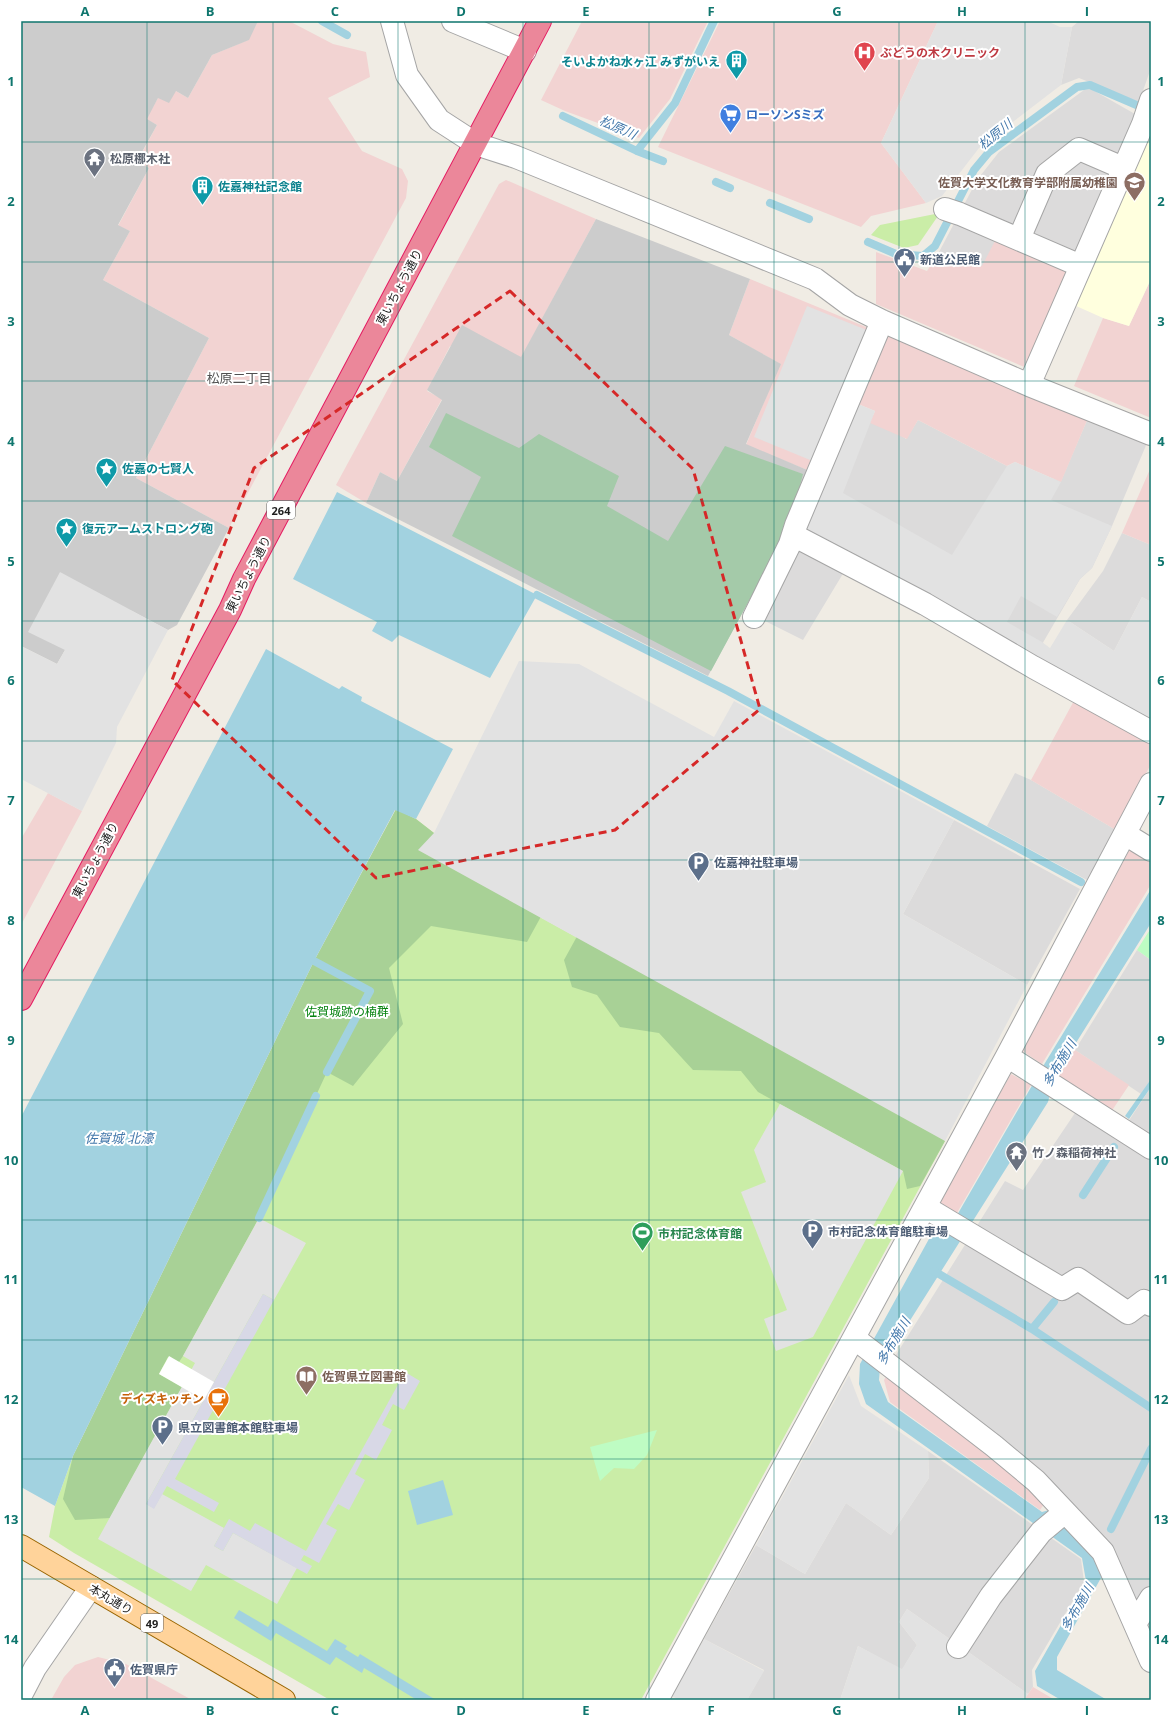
<svg xmlns="http://www.w3.org/2000/svg" width="1172" height="1721" viewBox="0 0 1172 1721" font-family="'Open Sans','Noto Sans JP',sans-serif">
	<rect width="100%" height="100%" fill="#f0ece4"/>
	<path fill="#dcdbdb" d="M1079 21H1151V68L1139 102 1079 78 1061 85 1072 27Z
		M1091 89 1135 114 1071 266H982L939 252 977 180 999 152 1084 90Z
		M858 404 906 439 918 420 1007 466 1061 481 1088 418 1147 443 1112 526 1092 568 1080 579 1034 658 853 557 803 640 761 619Z
		M1122 533 1151 545V602L1142 597 1114 651 1067 620 1103 571Z
		M1015 773 1031 780 1116 830 1087 880 987 826Z
		M954 820 1080 889 1027 985 903 914Z
		M1137 950 1151 960V1079L1141 1094 1075 1050Z
		M1151 1087V1140L1126 1125Z
		M1075 1113 1151 1161V1642L1105 1539 894 1358 1005 1181 1023 1190Z
		M928 1451 1081 1559 1084 1582 1032 1670 1033 1687 1028 1694 907 1609 899 1622 917 1645 902 1670 858 1646 840 1700H747L764 1670 704 1639 756 1545 805 1574 846 1503 891 1535 929 1478Z"/>
	<path fill="#f2d3d2" d="M258 21H289L333 44 366 52 370 77 328 98 362 151 402 169 408 181 406 198 229 528 136 478 209 338 103 280 130 231 118 226 149 168 137 162 157 125 146 119 158 98 176 91 188 98 212 55 248 40Z
		M582 21H708L670 99 639 138 565 111 541 100Z
		M720 21H938L881 143 926 203 871 216 861 227 658 147Z
		M506 180 596 219 521 358 450 346 427 391 442 399 397 481 380 472 366 503 336 485 499 184Z
		M997 237 1071 266 1029 369 876 304V252L927 271 939 252 982 266Z
		M750 279 871 329 812 472 746 445 780 364 729 335Z
		M1151 279V418L1074 386 1103 318 1129 326Z
		M887 335 1088 418 1061 482 1015 462 1007 466 918 420 907 439 870 423 875 411 858 404Z
		M1151 467V545L1122 533Z
		M1076 697 1151 738V764L1116 830 1031 780Z
		M48 793 82 811 21 925V839Z
		M1131 847 1151 859V884L1042 1064 1021 1050Z
		M1075 1050 1129 1085 1109 1115 1055 1079Z
		M1011 1074 1031 1085 954 1218 936 1208Z
		M889 1372 1046 1501 1040 1510 890 1402 884 1380Z
		M98 1657 126 1664 192 1700H51L64 1677 75 1665Z
		M1033 1687 1055 1700H1024Z"/>
	<path fill="#ffffde" d="M1151 125V279L1129 326 1103 318 1074 305Z"/>
	<path fill="#ccc" d="M21 21H258L249 40 212 55 188 98 176 91 169 103 158 98 147 119 157 125 137 161 149 168 118 225 130 231 103 280 209 338 136 478 229 528 177 625 168 630 130 610 65 650 57 664 21 646Z
		M596 219 750 279 729 335 781 364 746 444 812 472 790 525 708 676 366 503 380 472 397 481 442 400 427 390 462 325 521 357Z"/>
	<path fill="#caeda7" d="M940 213 918 245 904 248 871 235 880 225Z
		M416 819 434 833 419 850 945 1141 641 1700H330L74 1553 49 1537 55 1506 73 1456Z"/>
	<path fill="#a8d196" d="M396 809 416 819 434 833 549 902 527 942 431 926 389 968 403 1024 353 1086 327 1072 259 1218 183 1356 179 1362 168 1357 159 1374 182 1387 110 1518 75 1520 63 1499 73 1456 314 961Z
		M586 920 940 1122 945 1141 920 1186 907 1189 903 1171 758 1092 741 1071 693 1070 659 1033 620 1027 597 995 572 987 564 960Z"/>
	<path fill="#a4caa9" d="M446 413 519 448 539 434 619 476 607 506 668 541 725 446 803 474 790 525 711 671 452 536 481 477 429 447Z"/>
	<path fill="#befcc3" d="M1151 928V960L1137 950Z
		M657 1430 647 1455 634 1469 614 1468 600 1481 590 1447Z"/>
	<path fill="#e2e2e2" d="M938 21H1047L1060 27H1072L1061 85 979 148 942 196 926 203 881 143Z
		M807 306 869 331 815 462 754 437Z
		M858 404 875 411 843 493 952 555 1007 466 1015 462 1061 482 1051 500 1112 526 1092 568 1080 579 1057 617 1021 596 1007 622 1042 642 1050 648 1067 620 1114 651 1142 597 1151 602V725L802 530Z
		M60 572 168 630 117 727 116 743 82 811 21 779V646L57 664 65 650 28 632Z
		M519 661 579 664 714 737 734 701 954 820 903 914 1027 985 945 1141 418 850 434 833Z
		M780 1104 903 1171 813 1337 776 1351 764 1319 787 1310 741 1192 766 1182 754 1150Z
		M259 1218 306 1243 274 1300 263 1294 146 1504 154 1508 162 1494 224 1528 214 1546 219 1549 223 1551 233 1533 297 1568 277 1604 206 1565 191 1591 98 1539 195 1363 183 1356Z
		M849 1375 861 1406 928 1451 929 1478 891 1535 846 1503 805 1574 756 1545Z
		M907 1609 1028 1694 1024 1700H840L858 1646 902 1669 917 1645 899 1622Z
		M704 1639 764 1671 747 1700H679L672 1696Z"/>
	<path fill="#d8d8e6" d="M263 1294 274 1300 175 1479 219 1503 214 1512 167 1486 154 1509 146 1504Z
		M405 1372 420 1381 404 1410 393 1404 382 1425 392 1430 376 1460 365 1454 355 1474 365 1480 349 1510 338 1504 326 1524 337 1530 319 1563 304 1555 301 1560 312 1566 307 1574 233 1533 223 1551 214 1546 229 1519 250 1531 255 1523 306 1551Z"/>
	<path fill="#a2d2e0" d="M337 492 537 595 490 678 399 635 392 642 372 631 377 622 293 579Z
		M266 649 339 689 342 686 362 697 361 701 453 749 416 819 395 810 314 961 73 1456 55 1506 21 1487V1117Z
		M1151 889V923L1054 1078 1048 1102 880 1368 879 1380 888 1402 1042 1512 1049 1510 1092 1552 1102 1576 1057 1657V1670L1107 1700H1061L1037 1686 1035 1671 1086 1581 1082 1558 866 1404 859 1384 860 1364 935 1228 949 1229 1045 1063Z
		M1151 1079V1087L1129 1119 1125 1116Z
		M443 1480 453 1515 417 1525 408 1491Z
		M239 1610 268 1627 273 1619 327 1651 335 1639 347 1646 345 1649 358 1657 360 1654 436 1700H417L364 1668 362 1673 336 1657 330 1665 276 1633 271 1641 234 1618Z"/>
	<path fill="#fff" d="M169 1356 214 1382 204 1400 159 1374Z"/>
	<g fill="none" stroke-linecap="round" stroke-linejoin="round">
		<path stroke="#a2d2e0" stroke-width="8" d="M322 21 347 35
			M563 116 637 151 663 161
			M637 151 675 103 714 21
			M716 182 730 188
			M770 203 809 219
			M868 242 896 254 923 256 935 246 974 170 989 152 1077 87 1090 85 1148 110
			M537 595 728 691 1081 882
			M314 961 370 991 327 1072
			M1083 1195 1114 1147
			M259 1218 316 1096
			M934 1271 1032 1329 1151 1408
			M1032 1329 1054 1302
			M1111 1529 1151 1449"/>
		<defs>
			<path id="street" d="M392 21 407 75 439 120 476 144 516 157 815 279 850 305 882 321 1029 385 1151 434
				M453 21 525 51
				M945 209 960 214 1081 266
				M1019 239 1047 174 1079 149 1123 168
				M1029 385 1143 124 1151 100
				M793 535 925 604 1033 667 1151 732
				M754 617 790 544 796 525 882 321
				M1125 834 1151 850
				M1007 1056 1151 1148
				M925 1207 1062 1289 1078 1279 1128 1313 1144 1301 1151 1305
				M854 1338 994 1446 1036 1481 1103 1552 1151 1661
				M1135 1624 1151 1598
				M958 1647 991 1596 1041 1532 1065 1512
				M21 1695 35 1668 91 1587
				M657 1700 1007 1056 1151 784"/>
			<path id="primary" d="M21 1546 284 1700"/>
			<path id="highway" d="M21 999 230 610 244 579 540 21"/>
		</defs>
		<use href="#street" stroke="#a5a5a5" stroke-width="24"/>
		<use href="#primary" stroke="#996500" stroke-width="24"/>
		<use href="#highway" stroke="#e41b61" stroke-width="24"/>
		<use href="#street" stroke="#fff" stroke-width="22"/>
		<use href="#primary" stroke="#ffd39a" stroke-width="22"/>
		<use href="#highway" stroke="#eb879a" stroke-width="22"/>
	</g>
	<path fill="none" stroke="#d62828" stroke-width="3" stroke-dasharray="8 5" stroke-linejoin="round" d="M510 291 693 469 760 709 615 830 376 878 172 680 254 468Z"/>
	<path fill="none" stroke="#0f766e" stroke-width="1" stroke-opacity="0.55" d="M147 21V1700M273 21V1700M398 21V1700M523 21V1700M649 21V1700M774 21V1700M899 21V1700M1025 21V1700M21 142H1151M21 262H1151M21 381H1151M21 501H1151M21 621H1151M21 741H1151M21 860H1151M21 980H1151M21 1100H1151M21 1220H1151M21 1340H1151M21 1459H1151M21 1579H1151"/>
	<defs>
		<symbol id="hospital-pin" viewBox="-11 -11 22 30"><path d="M0 17L-7.5 6A9.5 9.5 0 1 1 7.5 6Z" fill="#e0444e" stroke="#fff"/><path d="M-5-5h3v3.5h4V-5h3V5h-3V1.5h-4V5h-3Z" fill="#fff"/></symbol>
		<symbol id="building-pin" viewBox="-11 -11 22 30"><path d="M0 17L-7.5 6A9.5 9.5 0 1 1 7.5 6Z" fill="#0f9aa8" stroke="#fff"/><path d="M-4-6H4V6H1V3H-1V6H-4ZM-2.5-4.3h1.7v1.8h-1.7ZM.8-4.3h1.7v1.8H.8ZM-2.5-1h1.7V.8h-1.7ZM.8-1h1.7V.8H.8Z" fill="#fff"/></symbol>
		<symbol id="supermarket-pin" viewBox="-11 -11 22 30"><path d="M0 17L-7.5 6A9.5 9.5 0 1 1 7.5 6Z" fill="#3f7fe0" stroke="#fff"/><path d="M-6-5.5h2.5l.6 2H6L4.5 2H-2.5L-4.4-4H-6ZM-1.5 3.2a1.3 1.3 0 1 0 .1 0ZM3 3.2a1.3 1.3 0 1 0 .1 0Z" fill="#fff"/></symbol>
		<symbol id="temple-pin" viewBox="-11 -11 22 30"><path d="M0 17L-7.5 6A9.5 9.5 0 1 1 7.5 6Z" fill="#6b7280" stroke="#fff"/><path d="M0-6L5-2H3V0L6.5 2.5H4V6H1.5V3h-3V6H-4V2.5H-6.5L-3 0V-2H-5Z" fill="#fff"/></symbol>
		<symbol id="school-pin" viewBox="-11 -11 22 30"><path d="M0 17L-7.5 6A9.5 9.5 0 1 1 7.5 6Z" fill="#8d6e63" stroke="#fff"/><path d="M0-5L7-2L0 1L-7-2ZM-4 1L0 2.5L4 1V4Q0 6-4 4Z" fill="#fff"/></symbol>
		<symbol id="civic-pin" viewBox="-11 -11 22 30"><path d="M0 17L-7.5 6A9.5 9.5 0 1 1 7.5 6Z" fill="#5c6f8a" stroke="#fff"/><path d="M-.6-6.5H3V-4.5H.6V-3L4-1V1h2V6H-6V1h2V-1L-.6-3ZM-1.2 2.5V6h2.4V2.5Z" fill="#fff"/></symbol>
		<symbol id="sight-pin" viewBox="-11 -11 22 30"><path d="M0 17L-7.5 6A9.5 9.5 0 1 1 7.5 6Z" fill="#0f9aa8" stroke="#fff"/><path d="M0-6L1.8-2.2L6-1.7L2.9 1.2L3.7 5.4L0 3.3L-3.7 5.4L-2.9 1.2L-6-1.7L-1.8-2.2Z" fill="#fff"/></symbol>
		<symbol id="parking-pin" viewBox="-11 -11 22 30"><path d="M0 17L-7.5 6A9.5 9.5 0 1 1 7.5 6Z" fill="#5c6f8a" stroke="#fff"/><path d="M-3.5-5.5H1a3.5 3.5 0 0 1 0 7H-1V5.5H-3.5ZM-1-3.4V-.6H.8a1.4 1.4 0 0 0 0-2.8Z" fill="#fff"/></symbol>
		<symbol id="stadium-pin" viewBox="-11 -11 22 30"><path d="M0 17L-7.5 6A9.5 9.5 0 1 1 7.5 6Z" fill="#2e9e5b" stroke="#fff"/><path d="M0-5a6.5 5 0 1 0 0 10a6.5 5 0 1 0 0-10ZM-3.5-1.8h7v3.6h-7Z" fill="#fff"/></symbol>
		<symbol id="library-pin" viewBox="-11 -11 22 30"><path d="M0 17L-7.5 6A9.5 9.5 0 1 1 7.5 6Z" fill="#8d6e63" stroke="#fff"/><path d="M-6-4Q-3-5.5-.7-3.5V5Q-3 3-6 4ZM6-4Q3-5.5 .7-3.5V5Q3 3 6 4Z" fill="#fff"/></symbol>
		<symbol id="cafe-pin" viewBox="-11 -11 22 30"><path d="M0 17L-7.5 6A9.5 9.5 0 1 1 7.5 6Z" fill="#e8710a" stroke="#fff"/><path d="M-5.5-4.5H6V0H3Q3 3.5 0 3.5H-2.5Q-5.5 3.5-5.5 0ZM3-3.2v2h1.7v-2ZM-6 4.5H4V6H-6Z" fill="#fff"/></symbol>
	</defs>
	<g fill-rule="evenodd">
		<use href="#hospital-pin" x="852" y="40" width="25" height="34"/>
		<use href="#building-pin" x="724" y="48" width="25" height="34"/>
		<use href="#supermarket-pin" x="718" y="102" width="25" height="34"/>
		<use href="#temple-pin" x="82" y="146" width="25" height="34"/>
		<use href="#school-pin" x="1122" y="170" width="25" height="34"/>
		<use href="#building-pin" x="190" y="174" width="25" height="34"/>
		<use href="#civic-pin" x="892" y="246" width="25" height="34"/>
		<use href="#sight-pin" x="94" y="456" width="25" height="34"/>
		<use href="#sight-pin" x="54" y="516" width="25" height="34"/>
		<use href="#parking-pin" x="686" y="850" width="25" height="34"/>
		<use href="#temple-pin" x="1004" y="1140" width="25" height="34"/>
		<use href="#parking-pin" x="800" y="1218" width="25" height="34"/>
		<use href="#stadium-pin" x="630" y="1220" width="25" height="34"/>
		<use href="#library-pin" x="294" y="1364" width="25" height="34"/>
		<use href="#cafe-pin" x="206" y="1386" width="25" height="34"/>
		<use href="#parking-pin" x="150" y="1414" width="25" height="34"/>
		<use href="#civic-pin" x="102" y="1656" width="25" height="34"/>
	</g>
	<g text-anchor="middle" dominant-baseline="central" stroke-width="4" stroke-linejoin="round" paint-order="stroke">
		<g fill="#fff" stroke="#626262" stroke-width="1">
			<rect x="267" y="501" width="28" height="18" rx="3"/>
			<rect x="141" y="1614" width="22" height="18" rx="3"/>
		</g>
		<g font-size="11" font-weight="bold" fill="#1e1e1e">
			<text x="281" y="510">264</text>
			<text x="152" y="1623">49</text>
		</g>
		<g font-size="12" font-weight="bold" fill="#be3a42" stroke="#fff" text-anchor="start">
			<text x="880" y="52">ぶどうの木クリニック</text>
		</g>
		<g font-size="12" font-weight="bold" fill="#0d838f" stroke="#fff" text-anchor="start">
			<text x="720" y="61" text-anchor="end">そいよかね水ヶ江 みずがいえ</text>
			<text x="218" y="186">佐嘉神社記念館</text>
			<text x="122" y="468">佐嘉の七賢人</text>
			<text x="82" y="528">復元アームストロング砲</text>
		</g>
		<g font-size="12" font-weight="bold" fill="#366cbe" stroke="#fff" text-anchor="start">
			<text x="746" y="114">ローソンSミズ</text>
		</g>
		<g font-size="12" font-weight="bold" fill="#5b616d" stroke="#fff" text-anchor="start">
			<text x="110" y="158">松原梛木社</text>
			<text x="1032" y="1152">竹ノ森稲荷神社</text>
		</g>
		<g font-size="12" font-weight="bold" fill="#785e54" stroke="#fff" text-anchor="end">
			<text x="1118" y="182">佐賀大学文化教育学部附属幼稚園</text>
			<text x="322" y="1376" text-anchor="start">佐賀県立図書館</text>
		</g>
		<g font-size="12" font-weight="bold" fill="#4e5e75" stroke="#fff" text-anchor="start">
			<text x="920" y="259">新道公民館</text>
			<text x="714" y="862">佐嘉神社駐車場</text>
			<text x="828" y="1231">市村記念体育館駐車場</text>
			<text x="178" y="1427">県立図書館本館駐車場</text>
			<text x="130" y="1669">佐賀県庁</text>
		</g>
		<g font-size="12" fill="#1e1e1e" stroke="#fff">
			<text transform="translate(399 287) rotate(-62)">東いちょう通り</text>
			<text transform="translate(248 574) rotate(-63)">東いちょう通り</text>
			<text transform="translate(95 860) rotate(-62)">東いちょう通り</text>
			<text transform="translate(111 1599) rotate(30)">本丸通り</text>
		</g>
		<g font-size="12" fill="#068310" stroke="#fff">
			<text x="347" y="1011">佐賀城跡の楠群</text>
		</g>
		<g font-size="12" font-weight="bold" fill="#27864d" stroke="#fff" text-anchor="start">
			<text x="658" y="1233">市村記念体育館</text>
		</g>
		<g font-size="12" font-weight="bold" fill="#c56008" stroke="#fff" text-anchor="end">
			<text x="204" y="1398">デイズキッチン</text>
		</g>
		<g font-size="13" font-style="italic" fill="#4378ab" stroke="#fff">
			<text transform="translate(618 127) rotate(24)">松原川</text>
			<text transform="translate(995 134) rotate(-39)">松原川</text>
			<text transform="translate(1059 1063) rotate(-59)">多布施川</text>
			<text x="119" y="1138">佐賀城 北濠</text>
			<text transform="translate(893 1341) rotate(-59)">多布施川</text>
			<text transform="translate(1077 1607) rotate(-60)">多布施川</text>
		</g>
		<g font-size="13" fill="#515151" stroke="#fff">
			<text x="239" y="378">松原二丁目</text>
		</g>
	</g>
	<rect width="1172" height="1721" fill="none" stroke="#ffffff" stroke-width="44"/>
	<rect x="22" y="22" width="1128" height="1677" fill="none" stroke="#0f766e" stroke-width="1.5"/>
	<g font-size="13" text-anchor="middle" font-weight="bold" fill="#0f766e">
		<text x="85" y="16">A</text>
		<text x="210" y="16">B</text>
		<text x="335" y="16">C</text>
		<text x="461" y="16">D</text>
		<text x="586" y="16">E</text>
		<text x="711" y="16">F</text>
		<text x="837" y="16">G</text>
		<text x="962" y="16">H</text>
		<text x="1087" y="16">I</text>
		<text x="11" y="86">1</text>
		<text x="1161" y="86">1</text>
		<text x="11" y="206">2</text>
		<text x="1161" y="206">2</text>
		<text x="11" y="326">3</text>
		<text x="1161" y="326">3</text>
		<text x="11" y="446">4</text>
		<text x="1161" y="446">4</text>
		<text x="11" y="566">5</text>
		<text x="1161" y="566">5</text>
		<text x="11" y="685">6</text>
		<text x="1161" y="685">6</text>
		<text x="11" y="805">7</text>
		<text x="1161" y="805">7</text>
		<text x="11" y="925">8</text>
		<text x="1161" y="925">8</text>
		<text x="11" y="1045">9</text>
		<text x="1161" y="1045">9</text>
		<text x="11" y="1165">10</text>
		<text x="1161" y="1165">10</text>
		<text x="11" y="1284">11</text>
		<text x="1161" y="1284">11</text>
		<text x="11" y="1404">12</text>
		<text x="1161" y="1404">12</text>
		<text x="11" y="1524">13</text>
		<text x="1161" y="1524">13</text>
		<text x="11" y="1644">14</text>
		<text x="1161" y="1644">14</text>
		<text x="85" y="1715">A</text>
		<text x="210" y="1715">B</text>
		<text x="335" y="1715">C</text>
		<text x="461" y="1715">D</text>
		<text x="586" y="1715">E</text>
		<text x="711" y="1715">F</text>
		<text x="837" y="1715">G</text>
		<text x="962" y="1715">H</text>
		<text x="1087" y="1715">I</text>
	</g>
</svg>
